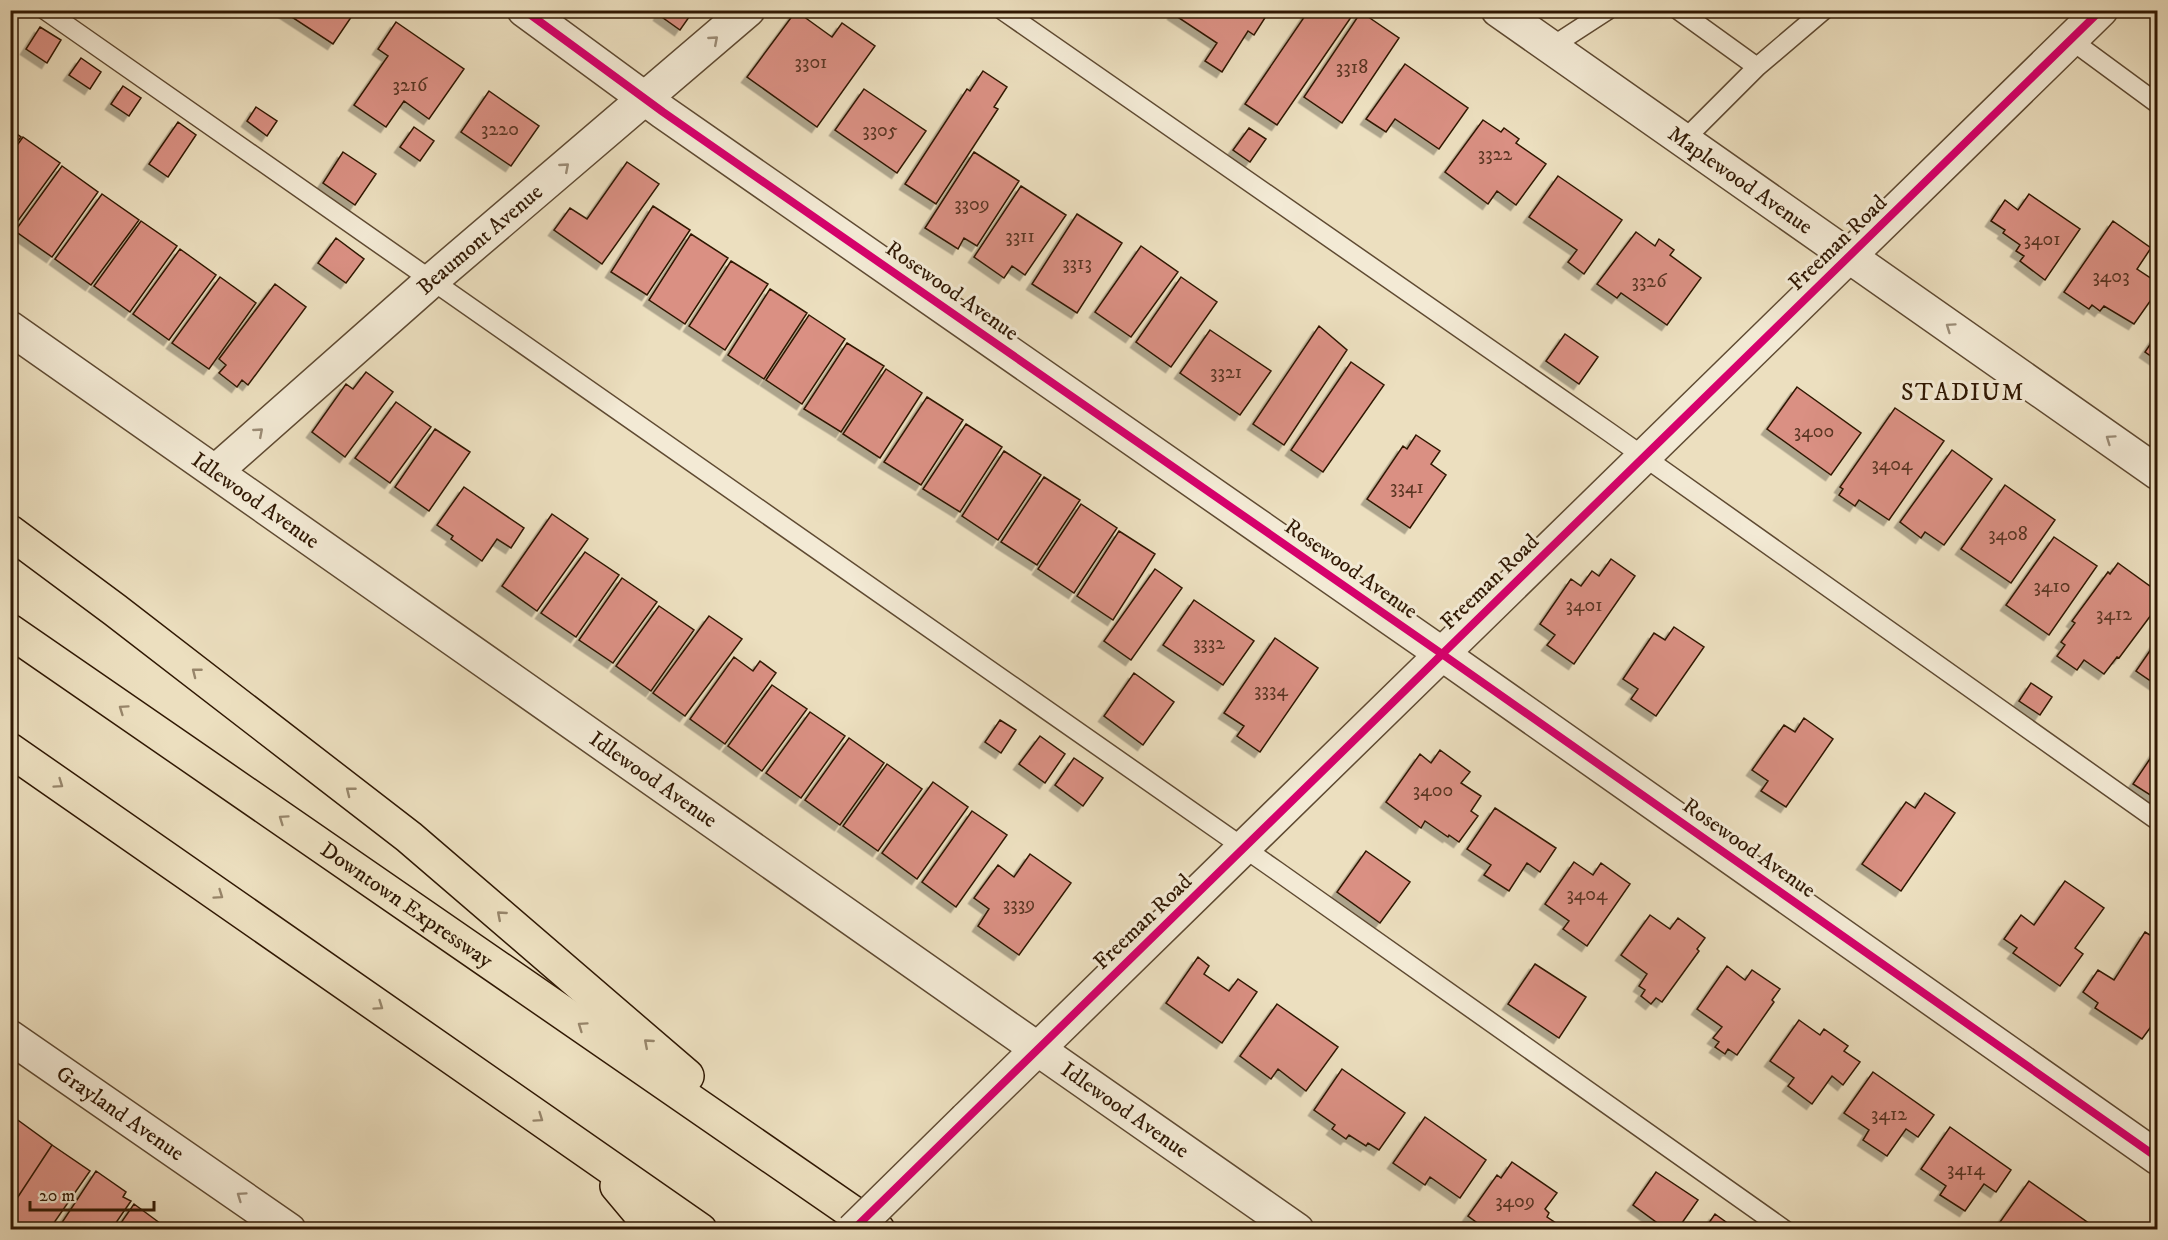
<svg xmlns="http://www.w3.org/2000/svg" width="2168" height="1240" viewBox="0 0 2168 1240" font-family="'IM FELL DW Pica',serif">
	<defs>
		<filter id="shadow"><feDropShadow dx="-5.5" dy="5.5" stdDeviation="0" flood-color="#0004"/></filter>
	</defs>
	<rect width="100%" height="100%" fill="#ecdfbf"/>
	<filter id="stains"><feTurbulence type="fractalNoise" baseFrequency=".00333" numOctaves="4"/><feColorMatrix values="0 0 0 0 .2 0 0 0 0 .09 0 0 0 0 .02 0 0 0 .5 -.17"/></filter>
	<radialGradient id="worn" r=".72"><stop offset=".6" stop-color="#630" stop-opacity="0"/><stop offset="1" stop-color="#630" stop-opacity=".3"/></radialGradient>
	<path fill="#da9083" stroke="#301803" stroke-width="1.5" filter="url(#shadow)" d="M281 10H356L333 44Z
		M662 10H694L680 30 659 15Z
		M1175 10H1270L1254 35 1248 31 1222 72 1205 61 1217 43 1173 14Z
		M1309 10H1356L1277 125 1245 104Z
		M796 11 832 37 842 23 875 46 817 127 747 77Z
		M1361 12 1399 38 1342 123 1304 97Z
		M396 22 464 69 429 119 404 101 386 127 354 105 388 56 378 49Z
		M40 27 61 40 47 63 26 49Z
		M81 58 101 72 90 89 69 75Z
		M1405 64 1468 108 1439 149 1395 119 1386 132 1366 119Z
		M983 71 1007 87 994 107 998 109 936 204 905 184 967 89 970 91Z
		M123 86 141 98 129 116 111 104Z
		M864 89 926 131 897 173 835 130Z
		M489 91 539 126 511 166 461 132Z
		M256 107 277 121 267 136 247 121Z
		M1483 120 1501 132 1504 128 1519 139 1516 143 1546 164 1516 205 1497 191 1488 204 1445 172Z
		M178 122 196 135 168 177 149 164Z
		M414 127 434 141 420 161 400 147Z
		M1249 128 1266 139 1250 162 1233 150Z
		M10 129 21 137 10 151Z
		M23 137 60 163 12 229 10 227V155Z
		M343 152 376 174 355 205 323 183Z
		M974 152 1019 181 977 246 964 238 958 249 925 228Z
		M627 162 659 184 602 264 554 230 570 208 587 219Z
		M62 166 98 192 52 257 15 231Z
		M1558 176 1622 220 1584 274 1568 262 1577 250 1529 217Z
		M1021 186 1066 215 1025 275 1012 266 1004 278 974 257Z
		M102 194 139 220 91 285 55 259Z
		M2029 194 2080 229 2045 280 2020 261 2024 256 2016 251 2020 245 2003 233 2005 230 1991 221 2005 200 2018 210Z
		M653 206 690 230 647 295 611 272Z
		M1077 214 1122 243 1077 313 1032 284Z
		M141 221 177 246 130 312 94 286Z
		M2113 221 2151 248 2137 269 2158 283V290L2134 324 2104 306 2100 311 2092 305 2089 309 2064 292Z
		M1636 232 1655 246 1659 239 1674 250 1670 255 1701 278 1667 325 1621 293 1617 298 1597 284Z
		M691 234 728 258 685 324 649 300Z
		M336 238 364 259 346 283 318 263Z
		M1141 246 1178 272 1131 337 1095 312Z
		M180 249 216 275 169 340 133 314Z
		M731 261 768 284 725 350 689 326Z
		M220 277 256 303 209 369 172 343Z
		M1181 277 1217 302 1171 367 1136 342Z
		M275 284 306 307 248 385 242 380 237 387 219 373 226 365 219 359Z
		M770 289 807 313 764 379 728 355Z
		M809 315 845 339 802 404 766 380Z
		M1319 326 1347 350 1284 445 1253 424Z
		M1210 330 1271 371 1240 415 1180 373Z
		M2158 333V361L2145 352Z
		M1565 334 1598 357 1579 384 1546 361Z
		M847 343 884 366 841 432 804 409Z
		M1351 362 1384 385 1323 472 1291 450Z
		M886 369 922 393 880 458 843 434Z
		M366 372 393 392 345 457 312 432 346 384 353 389Z
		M1797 387 1861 433 1831 475 1767 429Z
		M927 397 963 420 921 485 884 462Z
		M396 402 431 427 390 483 355 458Z
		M1895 408 1944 441 1889 520 1859 500 1855 506 1839 495 1843 489 1840 487Z
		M966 424 1002 447 960 512 923 489Z
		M435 429 470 452 429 511 395 487Z
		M1416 435 1440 451 1431 464 1446 475 1410 528 1367 499 1403 446 1407 449Z
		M1952 450 1992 479 1944 545 1925 532 1921 538 1900 522Z
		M1004 451 1041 475 998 540 962 516Z
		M1044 477 1080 500 1037 565 1001 542Z
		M2005 485 2055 520 2011 583 1961 549Z
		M464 487 524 528 511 548 497 539 482 561 451 539 453 536 437 525Z
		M1081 504 1117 528 1074 593 1038 569Z
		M552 514 588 539 537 611 502 586Z
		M1119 531 1155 554 1113 620 1077 596Z
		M2054 537 2097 566 2049 635 2006 605Z
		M585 552 619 575 576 637 541 613Z
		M1611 559 1635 576 1574 664 1547 645 1555 635 1540 624 1571 579 1581 586 1592 571 1599 576Z
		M2118 563 2158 592V597L2153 603 2157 607 2119 658 2117 657 2104 674 2084 660 2077 670 2057 656 2065 645 2061 642 2075 623 2072 621 2108 572 2110 574Z
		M1155 569 1182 588 1131 660 1104 641Z
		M622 578 657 602 613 663 579 640Z
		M1194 600 1254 641 1223 685 1163 645Z
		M659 606 694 630 651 691 616 666Z
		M709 616 742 639 685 716 653 693Z
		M1674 627 1704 647 1656 716 1631 699 1638 689 1623 679 1654 633 1665 640Z
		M1275 638 1318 668 1260 752 1237 736 1244 726 1224 713Z
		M2158 639V686L2136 671Z
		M734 657 753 671 760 661 776 673 725 744 690 719Z
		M1134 673 1174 702 1143 745 1104 716Z
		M2031 683 2052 697 2040 715 2019 701Z
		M772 685 807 709 762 771 728 746Z
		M810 712 845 736 801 798 766 773Z
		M1804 718 1833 739 1786 807 1761 791 1768 781 1752 770 1784 725 1795 732Z
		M1000 720 1016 730 1001 753 985 742Z
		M1040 736 1065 754 1045 783 1019 764Z
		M849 738 884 763 840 825 805 800Z
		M1440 750 1470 772 1461 783 1481 796 1471 811 1478 816 1459 842 1449 835 1448 837 1425 821 1421 828 1386 802 1420 754 1431 763Z
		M2156 750 2158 751V800L2133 784Z
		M1074 758 1103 778 1083 806 1055 785Z
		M887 764 922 789 878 851 843 826Z
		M933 782 968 807 917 879 882 853Z
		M1925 793 1955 813 1901 891 1862 864 1906 802 1915 808Z
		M1495 808 1556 848 1540 872 1527 863 1509 891 1484 875 1491 865 1467 849Z
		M972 811 1007 835 956 907 922 882Z
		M1366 851 1410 882 1380 923 1337 892Z
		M1030 854 1071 883 1019 955 978 926 989 909 974 898 998 865 1014 877Z
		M1574 862 1593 875 1601 863 1630 884 1587 946 1563 929 1569 921 1545 904Z
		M2065 881 2104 908 2075 948 2083 954 2060 986 2013 953 2017 948 2004 939 2021 915 2034 925Z
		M1650 915 1670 929 1678 918 1705 938 1697 949 1699 951 1662 1002 1656 998 1651 1004 1641 996 1645 990 1639 986 1647 974 1621 955Z
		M2145 932 2158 940V1017L2142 1039 2095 1008 2098 1003 2083 992 2098 970 2114 980Z
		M1198 957 1209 966 1204 974 1229 991 1238 979 1257 992 1222 1043 1166 1003Z
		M1535 964 1586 997 1559 1038 1508 1004Z
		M1727 966 1745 980 1752 970 1780 989 1772 1000 1774 1002 1737 1055 1728 1049 1725 1054 1715 1047 1719 1042 1713 1038 1722 1027 1697 1009Z
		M1277 1004 1338 1047 1306 1091 1278 1069 1271 1079 1240 1056Z
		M1799 1020 1820 1035 1824 1029 1848 1046 1844 1051 1860 1062 1843 1085 1832 1076 1812 1104 1788 1086 1794 1078 1770 1061Z
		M1342 1069 1405 1113 1379 1150 1368 1143 1366 1146 1349 1135 1346 1139 1332 1129 1335 1125 1314 1110Z
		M1873 1072 1934 1115 1918 1137 1906 1129 1887 1156 1863 1140 1869 1130 1844 1113Z
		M1425 1117 1486 1160 1460 1198 1430 1177 1425 1185 1393 1163Z
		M15 1118 52 1145 10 1209V1124Z
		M1950 1127 2011 1170 1996 1192 1984 1184 1965 1211 1940 1195 1946 1186 1921 1169Z
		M52 1145 90 1171 49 1230H10V1209Z
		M1512 1162 1557 1193 1545 1209 1549 1213 1547 1217 1556 1223 1552 1230H1487L1468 1216 1497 1175 1501 1178Z
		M96 1171 126 1192 123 1197 131 1201 122 1214 111 1230H57Z
		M1656 1172 1698 1200 1677 1230H1667L1633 1205Z
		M2029 1181 2090 1224 2086 1230H2011L2000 1222Z
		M134 1204 168 1229 167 1230H116Z
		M1715 1214 1737 1230H1704Z"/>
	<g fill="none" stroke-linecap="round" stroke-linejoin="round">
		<defs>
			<path id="service" d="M45 10 1277 871 1785 1230
				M1002 10 1609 432 2158 821
				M1678 10 1757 67 1684 140
				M2071 40 2158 104
				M1551 47 1608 10
				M1757 67 1824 10"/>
			<g id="minor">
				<path d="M524 10 663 112 1442 654 2158 1158"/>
				<path id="s1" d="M1498 10 2158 473"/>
				<path id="s2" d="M10 328 999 1022 1297 1230"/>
				<path id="s3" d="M216 471 431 281 748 10"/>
				<path id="s4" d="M10 1037 289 1230"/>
				<path d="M966 1119 2101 10"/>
			</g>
			<g id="motorway">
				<path d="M10 532 115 610 409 837 687 1076"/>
				<path id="s5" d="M10 631 878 1230"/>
				<path d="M10 750 700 1230"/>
				<path d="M617 1186 654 1230"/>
			</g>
		</defs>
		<use href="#service" stroke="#5f4a32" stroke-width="21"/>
		<use href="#minor" stroke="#5f4a32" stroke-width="36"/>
		<use href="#motorway" stroke="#301803" stroke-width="36"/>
		<use href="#service" stroke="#f3ead5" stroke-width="18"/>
		<use href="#minor" stroke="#f3ead5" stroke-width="33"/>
		<use href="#motorway" stroke="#ecdfbf" stroke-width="33"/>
		<defs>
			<path id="minor-bridge" d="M853 1230 966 1119"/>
		</defs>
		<use href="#minor-bridge" stroke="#5f4a32" stroke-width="36" stroke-linecap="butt"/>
		<use href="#minor-bridge" stroke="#f3ead5" stroke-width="33"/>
		<defs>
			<path id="cycleway" d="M524 10 663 112 1442 654 2158 1158
				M853 1230 2101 10"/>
		</defs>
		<use href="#cycleway" stroke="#f3ead5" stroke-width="11"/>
		<use href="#cycleway" stroke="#d6006c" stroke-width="8"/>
	</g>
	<defs><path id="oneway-chevron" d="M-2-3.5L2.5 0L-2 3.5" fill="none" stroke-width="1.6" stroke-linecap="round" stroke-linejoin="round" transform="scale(1.5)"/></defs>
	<g stroke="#9b8c76">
		<use href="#oneway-chevron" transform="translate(714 40) rotate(-41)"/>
		<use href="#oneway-chevron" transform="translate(565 167) rotate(-41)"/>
		<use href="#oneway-chevron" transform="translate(1950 327) rotate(-145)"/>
		<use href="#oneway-chevron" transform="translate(259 432) rotate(-41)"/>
		<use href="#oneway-chevron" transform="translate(2110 439) rotate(-145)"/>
		<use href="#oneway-chevron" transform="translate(241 1196) rotate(-145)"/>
	</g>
	<g stroke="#97856a">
		<use href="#oneway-chevron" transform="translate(196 672) rotate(-142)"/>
		<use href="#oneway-chevron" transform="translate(123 709) rotate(-145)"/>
		<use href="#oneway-chevron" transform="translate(59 784) rotate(35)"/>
		<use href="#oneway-chevron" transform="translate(350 791) rotate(-142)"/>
		<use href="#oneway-chevron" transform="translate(283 819) rotate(-145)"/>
		<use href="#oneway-chevron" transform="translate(219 895) rotate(35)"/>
		<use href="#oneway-chevron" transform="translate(501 915) rotate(-139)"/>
		<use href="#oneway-chevron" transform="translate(379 1006) rotate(35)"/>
		<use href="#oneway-chevron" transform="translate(582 1026) rotate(-145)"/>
		<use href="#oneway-chevron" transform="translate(648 1043) rotate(-139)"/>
		<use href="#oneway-chevron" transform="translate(539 1118) rotate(35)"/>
	</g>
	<g text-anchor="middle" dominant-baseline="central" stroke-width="6" stroke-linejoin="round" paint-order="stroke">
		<g font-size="20" fill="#5a3623">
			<text x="811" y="62">3301</text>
			<text x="1352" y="67">3318</text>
			<text x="410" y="85">3216</text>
			<text x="500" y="129">3220</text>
			<text x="880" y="130">3305</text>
			<text x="1495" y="154">3322</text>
			<text x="972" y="204">3309</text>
			<text x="1020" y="236">3311</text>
			<text x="2042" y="239">3401</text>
			<text x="1077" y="263">3313</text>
			<text x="2111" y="276">3403</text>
			<text x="1649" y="281">3326</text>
			<text x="1226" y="372">3321</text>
			<text x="1814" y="431">3400</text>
			<text x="1892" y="464">3404</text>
			<text x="1407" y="487">3341</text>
			<text x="2008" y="534">3408</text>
			<text x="2052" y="586">3410</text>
			<text x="1584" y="605">3401</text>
			<text x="2114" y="614">3412</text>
			<text x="1209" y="643">3332</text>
			<text x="1271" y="690">3334</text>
			<text x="1433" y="790">3400</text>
			<text x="1587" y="894">3404</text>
			<text x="1019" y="904">3339</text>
			<text x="1889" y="1114">3412</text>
			<text x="1966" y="1169">3414</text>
			<text x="1515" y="1201">3409</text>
		</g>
		<g font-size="22" fill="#301803" stroke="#f3ead5">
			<text stroke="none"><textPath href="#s1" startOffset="296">Maplewood Avenue</textPath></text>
			<text stroke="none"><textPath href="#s3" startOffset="351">Beaumont Avenue</textPath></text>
			<text transform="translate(1838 243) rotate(-44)">Freeman Road</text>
			<text transform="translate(952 291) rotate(35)">Rosewood Avenue</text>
			<text stroke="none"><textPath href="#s2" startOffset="300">Idlewood Avenue</textPath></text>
			<text transform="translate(1351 569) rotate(35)">Rosewood Avenue</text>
			<text transform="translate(1490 582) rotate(-44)">Freeman Road</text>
			<text stroke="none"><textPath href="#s2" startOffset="786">Idlewood Avenue</textPath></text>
			<text transform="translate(1749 848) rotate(35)">Rosewood Avenue</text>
			<text stroke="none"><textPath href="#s5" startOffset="482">Downtown Expressway</textPath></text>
			<text transform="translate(1143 922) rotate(-44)">Freeman Road</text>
			<text stroke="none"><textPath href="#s2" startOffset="1362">Idlewood Avenue</textPath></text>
			<text stroke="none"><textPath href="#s4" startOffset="134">Grayland Avenue</textPath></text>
		</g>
		<g font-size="24" letter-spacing="1.5" fill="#301803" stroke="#f3ead5">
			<text x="1963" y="393">STADIUM</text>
		</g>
	</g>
	<rect width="2168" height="1240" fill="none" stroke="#ecdfbf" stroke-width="36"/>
	<rect x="12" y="12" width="2144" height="1216" fill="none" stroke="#301803" stroke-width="3"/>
	<rect x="18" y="18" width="2132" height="1204" fill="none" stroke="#301803" stroke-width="1.5"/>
	<path d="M30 1201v9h124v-9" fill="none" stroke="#301803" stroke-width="3"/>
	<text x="39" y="1201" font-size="18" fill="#301803" stroke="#f3ead5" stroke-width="4.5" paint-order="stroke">20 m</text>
	<rect width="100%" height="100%" filter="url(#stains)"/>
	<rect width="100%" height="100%" fill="url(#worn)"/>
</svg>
